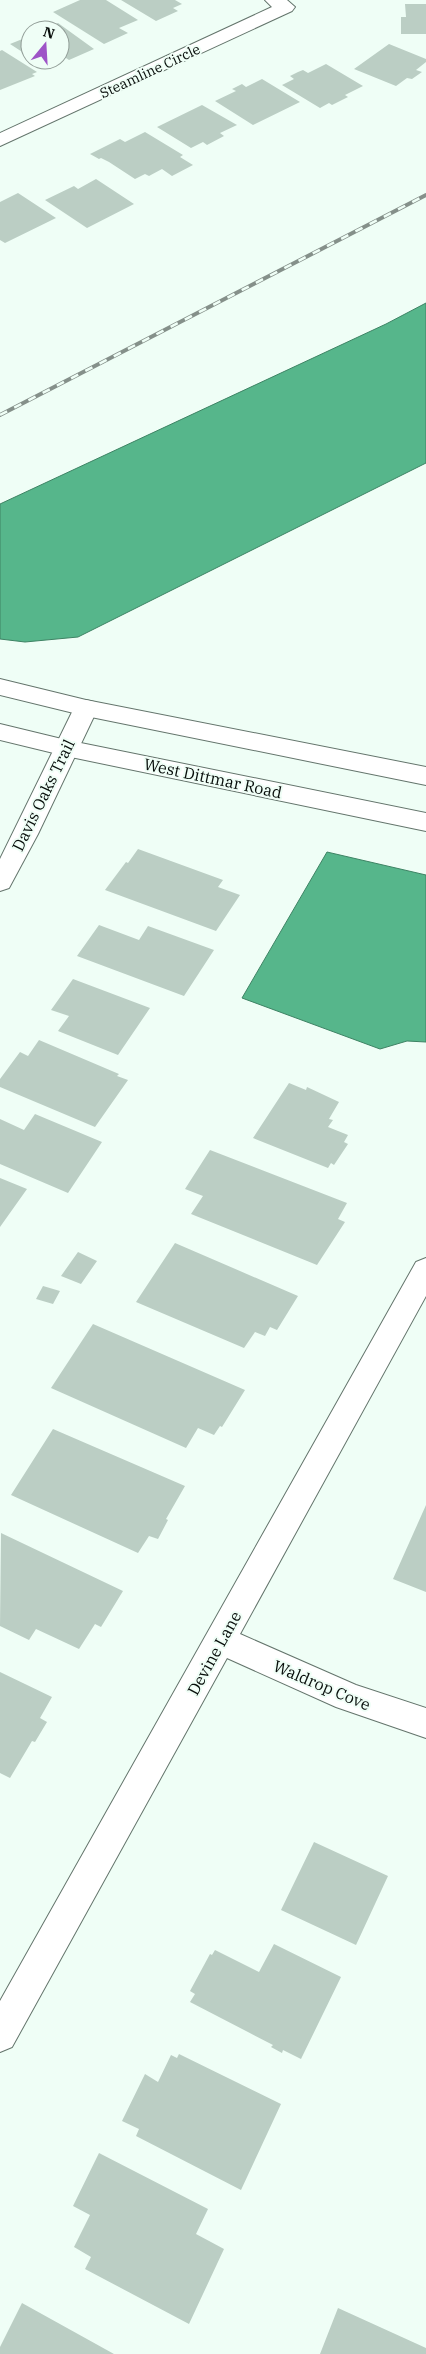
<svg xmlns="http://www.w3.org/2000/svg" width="426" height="2354" viewBox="0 0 426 2354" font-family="'IBM Plex Serif',serif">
	<rect width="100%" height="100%" fill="#effef6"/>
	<path fill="#56b68b" stroke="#3e8364" d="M426 303V463L78 637 25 642 0 639V504L386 324Z
		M327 852 426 875V1042L407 1041 380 1049 242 998Z"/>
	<path fill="#bbcec4" d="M80 0H106L138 20 119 28 128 33 104 44 53 12Z
		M121 0H175L182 4 173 8 178 11 156 21Z
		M405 4H426V34H401V17H406Z
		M58 23 94 49 69 60 66 58 45 67 34 60H60V30H43Z
		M30 36V57L10 44Z
		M389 44 426 59V62L416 70 422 72 412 79 407 78 396 86 354 69Z
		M2 50 37 72 32 74 35 76 0 90V51Z
		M326 64 363 86 345 95 348 97 332 105 329 103 320 108 282 85 294 79 290 76 298 72 303 70 308 73Z
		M262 79 300 102 253 125 215 101 236 91 232 89 242 84 246 87Z
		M202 105 237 125 220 133 224 136 207 145 203 142 191 148 157 127Z
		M145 132 183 155 180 157 193 165 172 176 162 169 149 176 145 174 135 179 109 162 101 158 99 159 90 154 120 139 125 142Z
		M96 179 134 204 87 228 45 200 74 186 78 189Z
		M18 193 56 218 5 243 0 240V202Z
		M138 849 223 880 218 887 240 895 216 931 105 890 126 862 128 863Z
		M99 925 139 940 148 926 214 950 184 996 77 956Z
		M73 979 150 1008 118 1055 58 1031 69 1016 51 1010Z
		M39 1040 119 1074 117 1076 128 1080 95 1127 0 1087V1079L20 1052 28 1056Z
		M289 1083 306 1090 307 1087 339 1102 329 1119 333 1120 328 1127 348 1135 344 1142 348 1144 334 1165 331 1163 328 1168 253 1138Z
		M35 1114 102 1142 68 1193 0 1164V1119L24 1130Z
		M210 1150 347 1203 338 1219 345 1222 317 1265 191 1214 203 1196 185 1189Z
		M0 1178 27 1189 0 1227Z
		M175 1243 298 1296 277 1330 270 1327 265 1336 255 1332 244 1348 136 1302Z
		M78 1252 97 1261 81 1284 61 1276Z
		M43 1286 60 1291 53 1304 36 1299Z
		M93 1324 245 1390 222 1427 220 1426 214 1435 198 1428 186 1448 51 1388Z
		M53 1429 185 1486 166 1519 168 1520 158 1539 149 1536 138 1553 11 1495Z
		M426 1505V1592L393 1579Z
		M1 1533 123 1591 101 1627 95 1624 79 1649 36 1629 29 1640 0 1626Z
		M0 1672 52 1697 40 1718 47 1722 35 1742 32 1741 10 1778 0 1773Z
		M314 1842 388 1876 356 1945 281 1910Z
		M274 1944 341 1977 301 2059 283 2050 282 2053 271 2047 273 2045 190 2002 195 1994 190 1991 210 1954 212 1955 215 1950 259 1972Z
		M179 2054 281 2104 241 2190 136 2136 139 2129 122 2121 145 2074 158 2082 171 2055 177 2058Z
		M99 2153 208 2209 196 2234 224 2249 189 2324 85 2269 91 2257 74 2247 90 2215 73 2206Z
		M22 2303 114 2354H0V2347Z
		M338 2308 426 2348V2354H320Z"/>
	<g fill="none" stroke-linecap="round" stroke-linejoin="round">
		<defs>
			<path id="minor" d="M265 0H287L295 7 292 11 0 146V133L272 7Z
				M86 700 94 702 98 708 38 834 9 888 0 891V859L74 708 78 702Z
				M426 1258V1296L240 1634 356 1685 426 1708V1738L336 1707 227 1658 12 2047 0 2052V2001L416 1262Z"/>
			<path id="tertiary" d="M0 679 86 700 426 767V785L86 716 0 695Z
				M0 724 66 740 426 813V831L66 756 0 740Z"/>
		</defs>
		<use href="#minor" stroke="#64756c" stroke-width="2"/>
		<use href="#tertiary" stroke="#64756c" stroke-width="2"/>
		<use href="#minor" fill="#fff" fill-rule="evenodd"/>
		<use href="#tertiary" fill="#fff" fill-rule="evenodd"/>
		<defs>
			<path id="rail" d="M0 415 426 195"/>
		</defs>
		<use href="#rail" stroke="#85908a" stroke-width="4"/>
		<use href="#rail" stroke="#effef6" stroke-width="2.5" stroke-dasharray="8" stroke-linecap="butt"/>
	</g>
	<g text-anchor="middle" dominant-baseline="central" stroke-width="4" stroke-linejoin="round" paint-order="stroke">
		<g font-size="14" fill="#070d0a" stroke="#effef6">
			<text transform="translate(150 71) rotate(-25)">Steamline Circle</text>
		</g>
		<g font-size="16" fill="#070d0a" stroke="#effef6">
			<text transform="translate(213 778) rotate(12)">West Dittmar Road</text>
			<text transform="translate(43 795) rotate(-64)">Davis Oaks Trail</text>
			<text transform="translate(214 1653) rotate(-61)">Devine Lane</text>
			<text transform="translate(322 1685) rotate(23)">Waldrop Cove</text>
		</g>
	</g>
	<g transform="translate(45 45) rotate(18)"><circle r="24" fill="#effef6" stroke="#929e98"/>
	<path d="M0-4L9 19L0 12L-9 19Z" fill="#9e54c7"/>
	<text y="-8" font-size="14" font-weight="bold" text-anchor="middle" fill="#070d0a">N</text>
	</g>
</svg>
